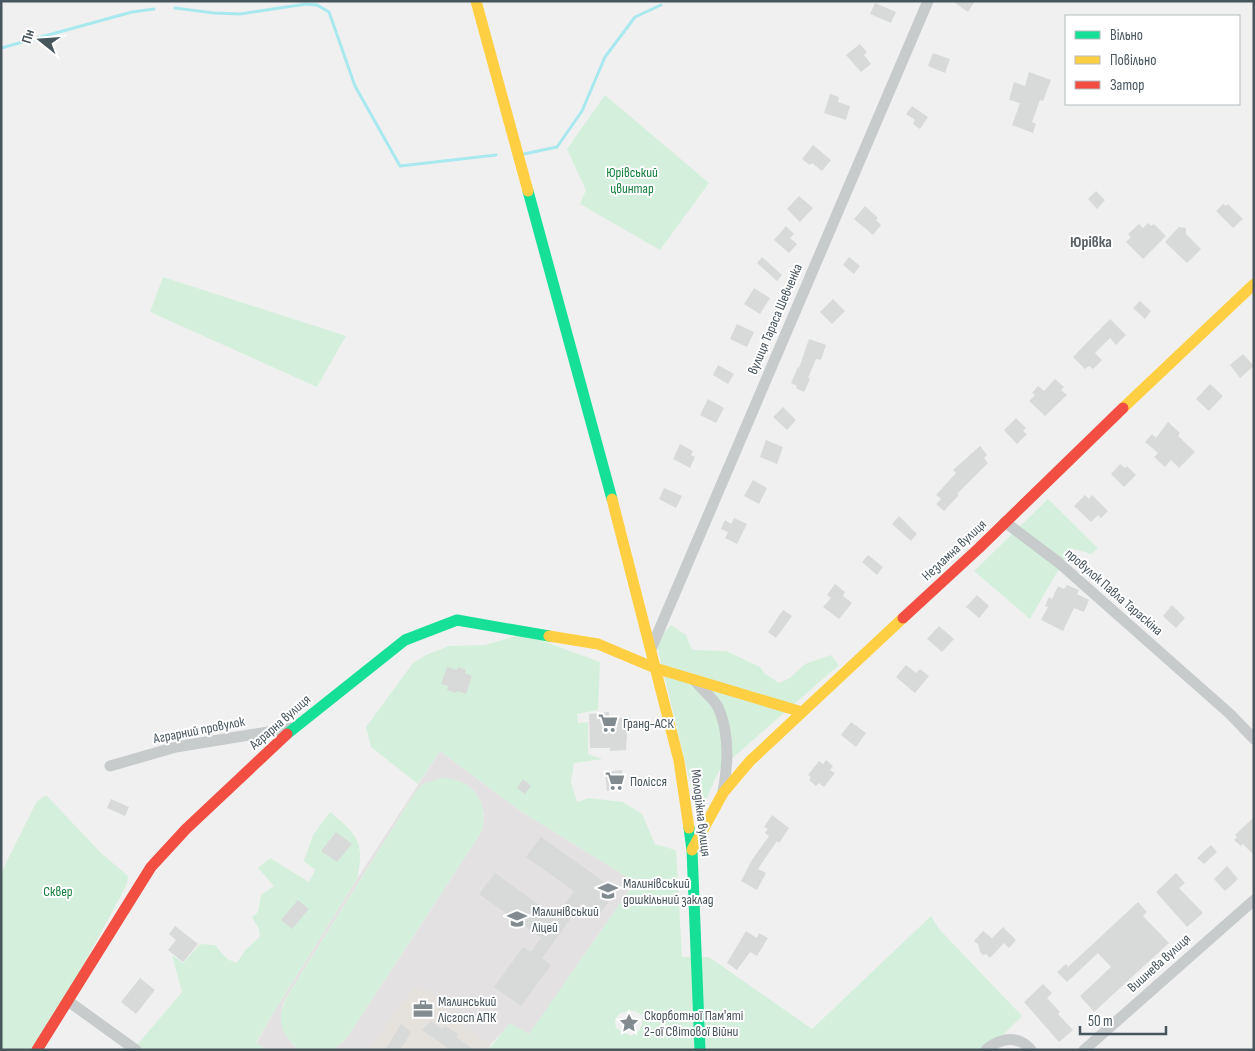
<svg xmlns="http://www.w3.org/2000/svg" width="1255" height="1051" viewBox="0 0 1255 1051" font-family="'Sofia Sans Condensed',sans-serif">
	<rect width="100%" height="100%" fill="#f1f0f0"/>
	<path fill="#e5e2de" d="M414 986 432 992 463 1027 491 1044 488 1050H369Z"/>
	<path fill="#e3e1e2" d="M440 751 519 810 635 882 529 1035 510 1024 491 1044 463 1027 432 992 414 987 369 1050H333L346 1039 482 831 484 814 474 791 459 781 441 778 416 791 286 998 282 1006 292 1044 300 1050H267L256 1044 272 1015 357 879Z"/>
	<path fill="#d4f0dc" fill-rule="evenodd" d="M605 95 709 183 660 250 580 204 586 190 567 149Z
		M163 277 346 336 317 387 150 312Z
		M1048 499 1098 548 1091 554 1071 548 1030 619 974 571Z
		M671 625 686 635 692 650 726 651 760 667 764 673 779 683 790 678 805 664 831 655 839 665 720 769 703 806 696 816 693 794 656 642Z
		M519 635 529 636 600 662 598 710 577 714 578 723 588 722V754L603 759 574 763 571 782 577 802 589 798 623 802 642 814 655 844 676 850 682 957H709L812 1029 931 916 939 929 1022 1016 988 1050H488L510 1023 529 1034 635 882 519 810 440 751 418 784 371 747 366 727 413 663 426 655 449 646 485 645ZM628 1011H635L642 1015C643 1026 641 1031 631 1036L616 1028 615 1020 619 1014Z
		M441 778C473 779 489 801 482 831L346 1039 333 1050H300C281 1035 276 1020 286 998L416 791 423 784Z
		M46 795 101 853 128 876 127 884 67 996 32 1050H1V873L37 801Z
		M330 812C358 835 365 842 357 879L272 1015 256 1043 267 1050H143L137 1045 182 992 172 955 183 963 200 944 215 945 227 959 237 963 245 950 260 937 259 929 252 917 258 912 261 895 274 886 258 868 270 858 309 882 315 870 304 861 313 835Z"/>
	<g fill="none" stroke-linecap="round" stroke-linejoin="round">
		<path stroke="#a8e8ef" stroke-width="3" d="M175 8 214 13 240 14 306 4 317 5 329 12 355 86 400 166 496 155
			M1 48 132 12 154 9
			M524 154 557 147 582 111 605 57 635 17 661 5"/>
	</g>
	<path fill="#d8d9d9" d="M952 1H975L968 12Z
		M875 3 896 12 891 23 870 14Z
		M860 44 867 52 864 55 871 64 861 72 846 55Z
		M933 53 950 59 945 73 928 66Z
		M1029 72 1051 80 1043 101 1040 100 1032 122 1036 124 1033 133 1012 125 1020 103 1009 100 1014 82 1025 86Z
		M830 94 839 97 838 102 850 106 846 120 824 113Z
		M912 106 928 117 920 129 913 124 915 120 906 114Z
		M813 145 831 160 822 171 812 163 810 165 802 159Z
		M1096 191 1105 200 1097 209 1088 199Z
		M799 196 813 208 800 222 787 209Z
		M1223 204 1226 206 1228 204 1243 219 1233 228 1216 211Z
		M865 206 878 218 876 220 881 225 873 235 854 219Z
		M1148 223 1151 226 1154 224 1166 236 1143 259 1126 242 1131 237 1128 234 1139 224 1143 228Z
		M786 226 794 234 790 238 797 244 789 253 774 240Z
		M1179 227 1186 228V234L1201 249 1187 263 1165 242Z
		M762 257 782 275 777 281 757 263Z
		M849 257 860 266 854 274 843 265Z
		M754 288 770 298 760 314 744 304Z
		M833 299 845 311 832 324 820 312Z
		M1140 301 1151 311 1145 319 1133 308Z
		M1110 319 1126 335 1116 345 1110 338 1095 353 1102 360 1093 369 1089 366 1085 369 1073 357Z
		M737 324 754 332 747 347 730 339Z
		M809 339 826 345 821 360 816 359 808 378 810 379 804 392 796 388 797 386 791 383 798 367 799 368Z
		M1243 354 1254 366 1240 378 1230 365Z
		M718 365 734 374 728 384 713 375Z
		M1055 379 1064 387 1061 390 1067 395 1045 416 1029 401 1035 395 1032 393 1038 386 1044 391Z
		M1210 384 1223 396 1209 411 1196 399Z
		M708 399 724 408 716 423 700 415Z
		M783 407 796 420 787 430 773 417Z
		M1016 418 1026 428 1023 431 1027 434 1017 444 1004 430Z
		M1168 422 1180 433 1178 436 1195 452 1179 468 1171 460 1165 467 1154 457 1158 453 1145 442 1152 434 1156 438Z
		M766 440 783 447 777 464 760 457Z
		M680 444 693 451 691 455 695 457 690 468 673 459Z
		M980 446 987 455 984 458 988 463 957 494 959 495 944 511 936 504 941 499 936 495 956 473 953 470Z
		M1120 464 1125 468 1127 466 1136 475 1124 487 1111 474Z
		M753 480 767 488 759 504 744 496Z
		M664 488 682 496 676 508 659 499Z
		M1085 495 1089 499 1092 495 1108 511 1101 518 1098 515 1091 522 1074 506Z
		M899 516 917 534 911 541 892 524Z
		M734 518 747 524 737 544 725 538 728 532 721 529 725 520 731 524Z
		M868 555 883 567 877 575 862 562Z
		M835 584 845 592 843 596 852 603 839 619 823 607 831 598 827 595Z
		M1067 585 1079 590 1077 594 1089 600 1084 612 1074 608 1063 631 1041 620 1048 607 1045 606 1049 597 1052 599 1058 586 1064 589Z
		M977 595 989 606 979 618 966 607Z
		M1172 605 1185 618 1176 628 1163 616Z
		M783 610 792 616 776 638 768 632Z
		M939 626 954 639 942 652 927 639Z
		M906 665 916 673 920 669 929 676 915 693 896 677Z
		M447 667 457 670 458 667 466 670 465 673 472 676 466 694 457 691 456 693 447 690 448 686 441 684Z
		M609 712V717L625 718 627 735 626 750 610 751V748H590L589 714Z
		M851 722 866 733 856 747 841 735Z
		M826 760 833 766 830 770 835 773 824 787 819 783 816 786 809 780 811 777 808 775 819 761 823 764Z
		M622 770 624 789 607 791 605 772Z
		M523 779 531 786 525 794 517 788Z
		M111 799 129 807 125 816 107 808Z
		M772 815 789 828 779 843 777 841 758 869 766 873 757 890 741 881 752 860 769 836 765 833 768 829 764 827Z
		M1254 817V855L1243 844 1241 846 1234 840 1237 837 1235 835Z
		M336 832 352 844 337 862 321 851Z
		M541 837 617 891 599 915 582 903 542 958 551 965 521 1006 494 987 523 947 531 952 541 938 479 894 495 873 556 917 574 891 526 857Z
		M1211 845 1217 852 1204 864 1197 858Z
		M1227 866 1238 879 1225 891 1214 879Z
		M1176 873 1185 883 1179 888 1203 913 1187 927 1156 892Z
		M298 900 309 909 292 929 281 920Z
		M1138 902 1147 912 1143 916 1169 943 1094 1012 1080 996 1111 967 1098 953 1067 982 1057 972 1066 964 1068 967Z
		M175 926 198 944 183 962 168 950 176 940 169 934Z
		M1003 927 1016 940 1009 948 1004 943 990 958 986 954 983 955 980 952 978 944 974 941 983 931 992 938Z
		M746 931 757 938 759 933 768 938 757 956 750 952 737 970 727 963Z
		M140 978 155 990 136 1014 121 1002Z
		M1043 984 1052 993 1047 998 1060 1012 1058 1014 1073 1030 1059 1042 1024 1002Z
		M431 1021 442 1029 445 1026 458 1034 456 1037 474 1050H451L422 1030Z
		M401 1024 411 1032 400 1050H385Z"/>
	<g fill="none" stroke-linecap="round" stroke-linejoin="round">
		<path stroke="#c7cbcc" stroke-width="11" d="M1005 522 1058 562 1230 714 1254 739
			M651 649 928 1
			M695 681C702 689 713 698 718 707 730 733 728 765 723 792
			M110 766 176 747 292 728
			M68 1001 136 1050
			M986 1050C994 1042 1010 1036 1021 1042 1025 1043 1028 1047 1031 1050
			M1084 1050 1254 900"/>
		<path stroke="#16e098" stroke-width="11" d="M528 191 612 499
			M287 734 405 640 457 620 549 636
			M689 828 692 850 700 1050"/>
		<path stroke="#ffcf43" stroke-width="11" d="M476 1 528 191
			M1123 408 1254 284
			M612 499 679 761 689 828
			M549 636 598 644 655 668 802 712
			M692 850 723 793 750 761 903 618"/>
		<path stroke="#f24e42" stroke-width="11" d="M903 618 979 548 1123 408
			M37 1050 151 867 186 829 287 734"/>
	</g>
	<defs>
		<symbol id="supermarket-bare" viewBox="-9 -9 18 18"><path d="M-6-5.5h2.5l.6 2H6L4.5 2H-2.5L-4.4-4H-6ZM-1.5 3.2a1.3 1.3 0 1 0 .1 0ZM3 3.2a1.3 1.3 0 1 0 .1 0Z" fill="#828b90" stroke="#fff" stroke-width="2.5" paint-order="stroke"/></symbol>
		<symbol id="school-bare" viewBox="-9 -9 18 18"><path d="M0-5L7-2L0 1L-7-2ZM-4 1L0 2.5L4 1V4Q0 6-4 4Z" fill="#828b90" stroke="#fff" stroke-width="2.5" paint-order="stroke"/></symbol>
		<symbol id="office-bare" viewBox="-9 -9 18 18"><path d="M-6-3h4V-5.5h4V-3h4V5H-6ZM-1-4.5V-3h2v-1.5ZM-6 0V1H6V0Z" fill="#828b90" stroke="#fff" stroke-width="2.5" paint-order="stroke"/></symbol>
		<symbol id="sight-bare" viewBox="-9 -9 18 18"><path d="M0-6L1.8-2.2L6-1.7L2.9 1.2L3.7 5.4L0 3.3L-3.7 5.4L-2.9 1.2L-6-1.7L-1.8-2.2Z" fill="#828b90" stroke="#fff" stroke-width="2.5" paint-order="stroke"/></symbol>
	</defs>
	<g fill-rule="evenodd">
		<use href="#supermarket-bare" x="594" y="709" width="28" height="28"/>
		<use href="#supermarket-bare" x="601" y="767" width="28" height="28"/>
		<use href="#school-bare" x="594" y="877" width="28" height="28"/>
		<use href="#school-bare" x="503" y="905" width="28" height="28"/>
		<use href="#office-bare" x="409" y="995" width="28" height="28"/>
		<use href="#sight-bare" x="615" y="1009" width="28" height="28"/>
	</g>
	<g text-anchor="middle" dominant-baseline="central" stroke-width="4" stroke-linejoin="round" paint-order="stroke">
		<g font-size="14" fill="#15813f" stroke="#fff">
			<text x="632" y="172">Юрівський<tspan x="632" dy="16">цвинтар</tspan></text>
			<text x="58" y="891">Сквер</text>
		</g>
		<g font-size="14" fill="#47555d" stroke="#fff">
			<text transform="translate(775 319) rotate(-67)">вулиця Тараса Шевченка</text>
			<text transform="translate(954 550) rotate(-43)">Незламна вулиця</text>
			<text transform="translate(1114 592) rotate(41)">провулок Павла Тараскіна</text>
			<text transform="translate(280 722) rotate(-41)">Аграрна вулиця</text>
			<text transform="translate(199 730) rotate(-11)">Аграрний провулок</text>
			<text transform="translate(701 813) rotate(83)">Молодіжна вулиця</text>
			<text transform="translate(1159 963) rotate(-42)">Вишнева вулиця</text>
		</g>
		<g font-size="14" fill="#47555d" stroke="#fff" text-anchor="start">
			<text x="623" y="723">Гранд-АСК</text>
			<text x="630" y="781">Полісся</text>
			<text x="623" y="883">Малинівський<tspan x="623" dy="16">дошкільний заклад</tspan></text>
			<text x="532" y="911">Малинівський<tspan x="532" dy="16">Ліцей</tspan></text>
			<text x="438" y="1001">Малинський<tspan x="438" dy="16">Лісгосп АПК</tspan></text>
			<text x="644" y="1015">Скорботної Пам'яті<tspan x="644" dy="16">2-ої Світової Війни</tspan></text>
		</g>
		<g font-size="16" font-weight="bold" fill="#5b6064" stroke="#fff">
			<text x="1091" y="242">Юрівка</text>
		</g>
	</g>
	<rect width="1255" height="1051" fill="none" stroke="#47555d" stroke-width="5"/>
	<rect x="1065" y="15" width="175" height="90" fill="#ffffff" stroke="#b5bbbe"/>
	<rect x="1075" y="31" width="25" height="8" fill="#16e098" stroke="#b5bbbe"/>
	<text x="1110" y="40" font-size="15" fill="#47555d">Вільно</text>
	<rect x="1075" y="56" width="25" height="8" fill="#ffcf43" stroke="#b5bbbe"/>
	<text x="1110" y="65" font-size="15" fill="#47555d">Повільно</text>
	<rect x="1075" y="81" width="25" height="8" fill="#f24e42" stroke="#b5bbbe"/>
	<text x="1110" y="90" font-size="15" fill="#47555d">Затор</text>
	<g transform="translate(40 40) rotate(287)" stroke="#ffffff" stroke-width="4" paint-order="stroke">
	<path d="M0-4L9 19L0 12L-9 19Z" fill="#47555d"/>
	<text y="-8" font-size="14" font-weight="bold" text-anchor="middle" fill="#47555d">Пн</text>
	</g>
	<path d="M1080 1026v8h86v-8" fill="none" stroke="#47555d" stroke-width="2.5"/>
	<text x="1088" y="1026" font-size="15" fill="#47555d" stroke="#ffffff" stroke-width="4" paint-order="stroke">50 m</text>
</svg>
